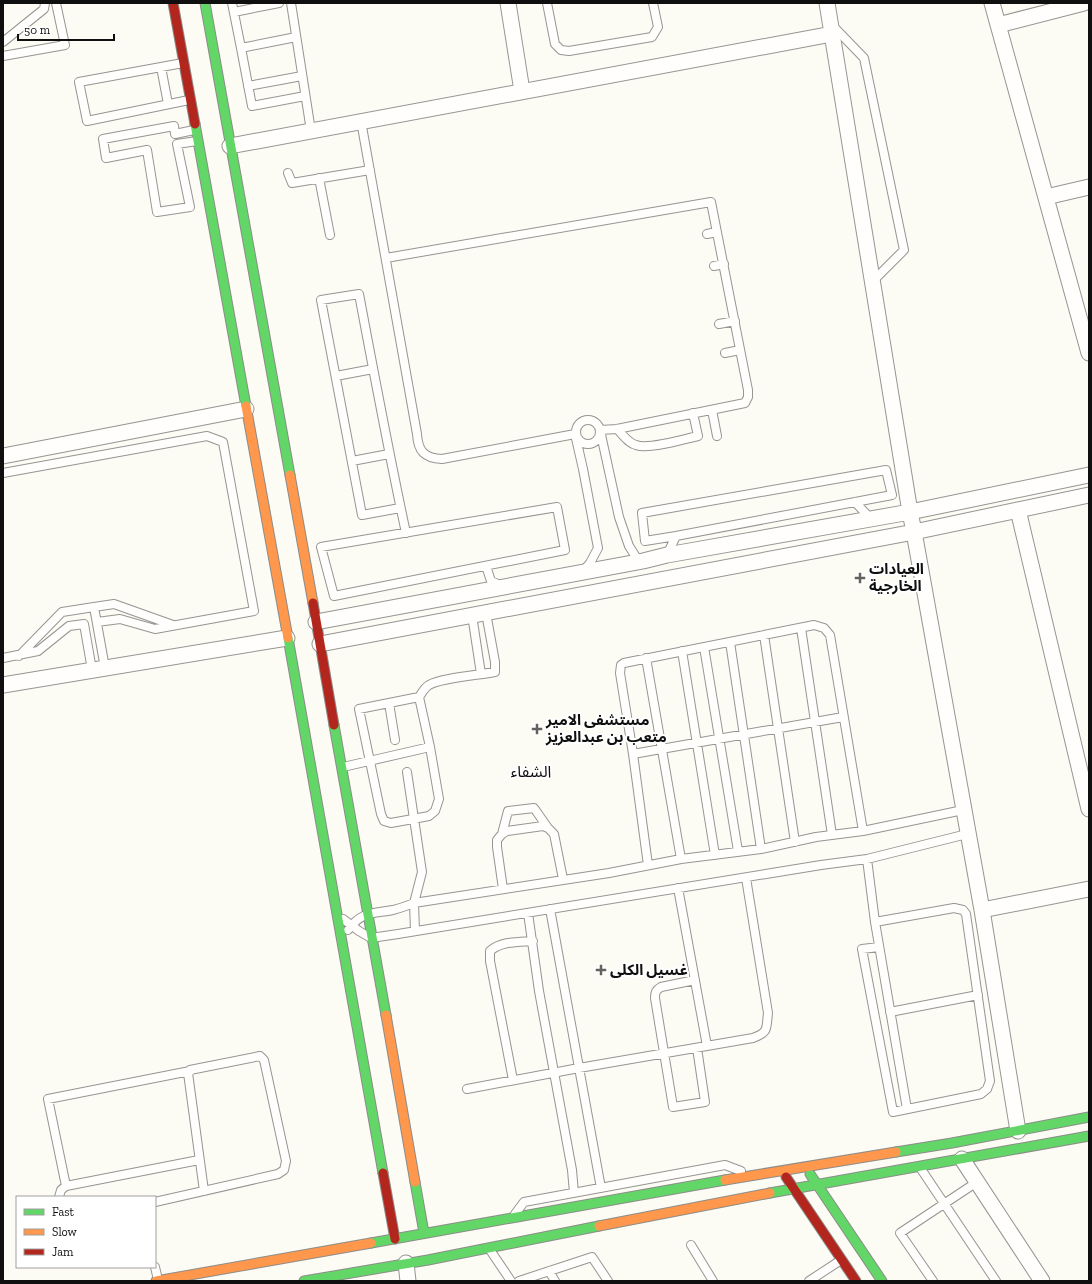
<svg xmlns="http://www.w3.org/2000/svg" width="1092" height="1284" viewBox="0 0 1092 1284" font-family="'Zilla Slab','Noto Sans Arabic',serif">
	<rect width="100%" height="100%" fill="#fcfbf4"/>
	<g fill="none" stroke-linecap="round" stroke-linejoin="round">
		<defs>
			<path id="lane" d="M232 3 241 48 296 37
				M291 3 311 131
				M547 3 555 44 561 50 569 51 652 37 658 27 653 3
				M234 12 279 3
				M832 25 864 58 904 250 872 282
				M3 42 44 9 45 3
				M241 48 252 106 305 96
				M3 56 65 45 56 3
				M183 63 79 82 87 121 189 100
				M161 67 168 104
				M248 86 302 76
				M361 121 417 434C418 451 424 458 442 459L575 434 583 469 598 548 590 563 584 570
				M194 130 175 134 174 126 103 139 106 158 147 150 157 212 190 207 177 144 197 141
				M288 173 292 183 370 170
				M319 178 330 235
				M707 234 717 232
				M386 258 711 202 748 390V397L745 403 617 429 600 430 619 517 629 546 636 557 643 561
				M714 266 724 264
				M719 324 735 321
				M725 353 740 350
				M336 376 373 369
				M712 410 717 436
				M576 432a12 12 0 1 1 24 0a12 12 0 1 1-24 0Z
				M617 429C623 435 628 443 636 445 649 450 684 439 698 436L693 413
				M352 461 389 454
				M3 473 207 436 223 442 254 611 155 629 120 619 97 622
				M855 502 871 519
				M557 507 565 550 334 596 321 547Z
				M400 508 362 515 321 300 359 294C374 374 389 454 406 533
				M667 555 676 536 645 541 642 513 886 470 892 495 676 536
				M486 566 491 581 502 586
				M94 607 114 604 173 625
				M472 615 481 674
				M801 628 832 835
				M764 635 795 842
				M730 642 761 849
				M704 647 738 851
				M682 651 715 855
				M19 656 62 612 94 607 105 668
				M3 658 38 651 69 626 84 624 92 670
				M646 658 681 859
				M419 697 359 709 381 814 384 821 391 823 429 816 435 811 439 799 430 747 419 697C422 693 424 688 429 685 440 678 480 675 495 672V662L486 613
				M389 703 395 740
				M633 754 843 717
				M343 767 430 747
				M407 772 422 872 414 903 415 931
				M502 834 508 811 534 808 548 828
				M867 859 875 922 907 1109
				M648 865 633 754 620 673 621 665 624 663 814 625 824 628 830 635 863 831
				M678 888 707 1046
				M503 889 497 847V840L502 834 507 831 543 826 548 828 554 834 563 879
				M550 909 601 1188
				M528 913 539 991 572 1170 574 1193
				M343 919 359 931 371 938 398 934 821 865 867 859 967 834
				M875 922 954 908 963 910 966 914 990 1081 987 1089 981 1094 893 1112 862 949 879 947
				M348 930C362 911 372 914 393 910 400 908 407 906 414 903L609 873 681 859 761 849 816 837 863 831 963 810
				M695 980 661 987C656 990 655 992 655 998L673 1107 705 1102 697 1048
				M890 1012 978 995
				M513 1080 490 961V951C501 941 519 942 533 941
				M467 1089 579 1068 753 1038C769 1032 766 1029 768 1013L746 878
				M921 1169 996 1281
				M66 1186 48 1099 190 1071
				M59 1197 61 1190 66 1186 199 1160
				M155 1202 278 1174 284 1170 286 1161 264 1060 260 1056 190 1070 188 1073 204 1191
				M515 1214 524 1202 725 1165 741 1171
				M691 1245 713 1281
				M490 1250 511 1281
				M155 1267 158 1280
				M549 1271 555 1281
				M519 1281 592 1257 608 1281
				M809 1281 841 1260
				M933 1281 900 1233 977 1182"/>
			<path id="street" d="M508 3 522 91
				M827 3 910 512 914 532 982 910 1018 1131
				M992 3 1089 353
				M998 25 1084 3
				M230 146 832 34
				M1046 197 1089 187
				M3 456 246 409
				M1018 510 1089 809
				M316 622 643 561 667 555 910 512 1089 475
				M320 644 914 532 1089 495
				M3 685 287 638
				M982 910 1089 889
				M962 1159 1042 1281
				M406 1263 408 1281"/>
			<path id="fast" d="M205 3 290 475
				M195 124 246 406
				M288 638 383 1173
				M334 725 386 1015
				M896 1152 952 1143 1089 1117
				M810 1174 882 1281
				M415 1182 424 1233
				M770 1193 1089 1136
				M371 1243 725 1180
				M304 1281 428 1260 599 1226"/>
			<path id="slow" d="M246 406 288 638
				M290 475 313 603
				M386 1015 415 1182
				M725 1180 896 1152
				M599 1226 770 1193
				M156 1281 371 1243"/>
			<path id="jam" d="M173 3 195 124
				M313 603 334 725
				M383 1173 395 1239
				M786 1177 856 1281"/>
		</defs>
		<use href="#lane" stroke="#969592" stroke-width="10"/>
		<use href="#street" stroke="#969592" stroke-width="17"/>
		<use href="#fast" stroke="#8c8c89" stroke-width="11"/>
		<use href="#slow" stroke="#8c8c89" stroke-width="11"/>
		<use href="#jam" stroke="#8c8c89" stroke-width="11"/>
		<use href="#lane" stroke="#fffefd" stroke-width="8"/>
		<use href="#street" stroke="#fffefd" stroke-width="15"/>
		<use href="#fast" stroke="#63d668" stroke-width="9"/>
		<use href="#slow" stroke="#ff974d" stroke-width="9"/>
		<use href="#jam" stroke="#b3261e" stroke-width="9"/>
	</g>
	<g fill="#62625f" stroke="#fff" stroke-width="1.5">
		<path d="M858 572h4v4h4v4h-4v4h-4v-4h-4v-4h4z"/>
		<path d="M535 723h4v4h4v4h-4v4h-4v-4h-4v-4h4z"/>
		<path d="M599 964h4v4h4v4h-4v4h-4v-4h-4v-4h4z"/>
	</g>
	<g text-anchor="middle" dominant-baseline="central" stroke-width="4" stroke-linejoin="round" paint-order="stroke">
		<g font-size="15" font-weight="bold" fill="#0f0f0f" stroke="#fff" text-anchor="start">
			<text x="869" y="569">العيادات<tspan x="869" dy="17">الخارجية</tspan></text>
			<text x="546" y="720">مستشفى الامير<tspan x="546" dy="17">متعب بن عبدالعزيز</tspan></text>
			<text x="610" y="970">غسيل الكلى</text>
		</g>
		<g font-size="16" fill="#0f0f0f" stroke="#fff">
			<text x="531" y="771">الشفاء</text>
		</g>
	</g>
	<rect width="1092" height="1284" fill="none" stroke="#0f0f0f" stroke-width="8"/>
	<rect x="16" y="1196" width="140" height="72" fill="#ffffff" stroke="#9f9f9f"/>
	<rect x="24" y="1209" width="20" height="6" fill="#63d668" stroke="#9f9f9f"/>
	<text x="52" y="1216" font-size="12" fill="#0f0f0f">Fast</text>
	<rect x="24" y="1229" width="20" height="6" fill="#ff974d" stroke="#9f9f9f"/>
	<text x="52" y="1236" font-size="12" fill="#0f0f0f">Slow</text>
	<rect x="24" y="1249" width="20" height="6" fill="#b3261e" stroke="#9f9f9f"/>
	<text x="52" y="1256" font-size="12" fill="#0f0f0f">Jam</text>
	<path d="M18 34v6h96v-6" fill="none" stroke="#0f0f0f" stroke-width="2"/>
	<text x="24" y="34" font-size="12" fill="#0f0f0f" stroke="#ffffff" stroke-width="3" paint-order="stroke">50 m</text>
</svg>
